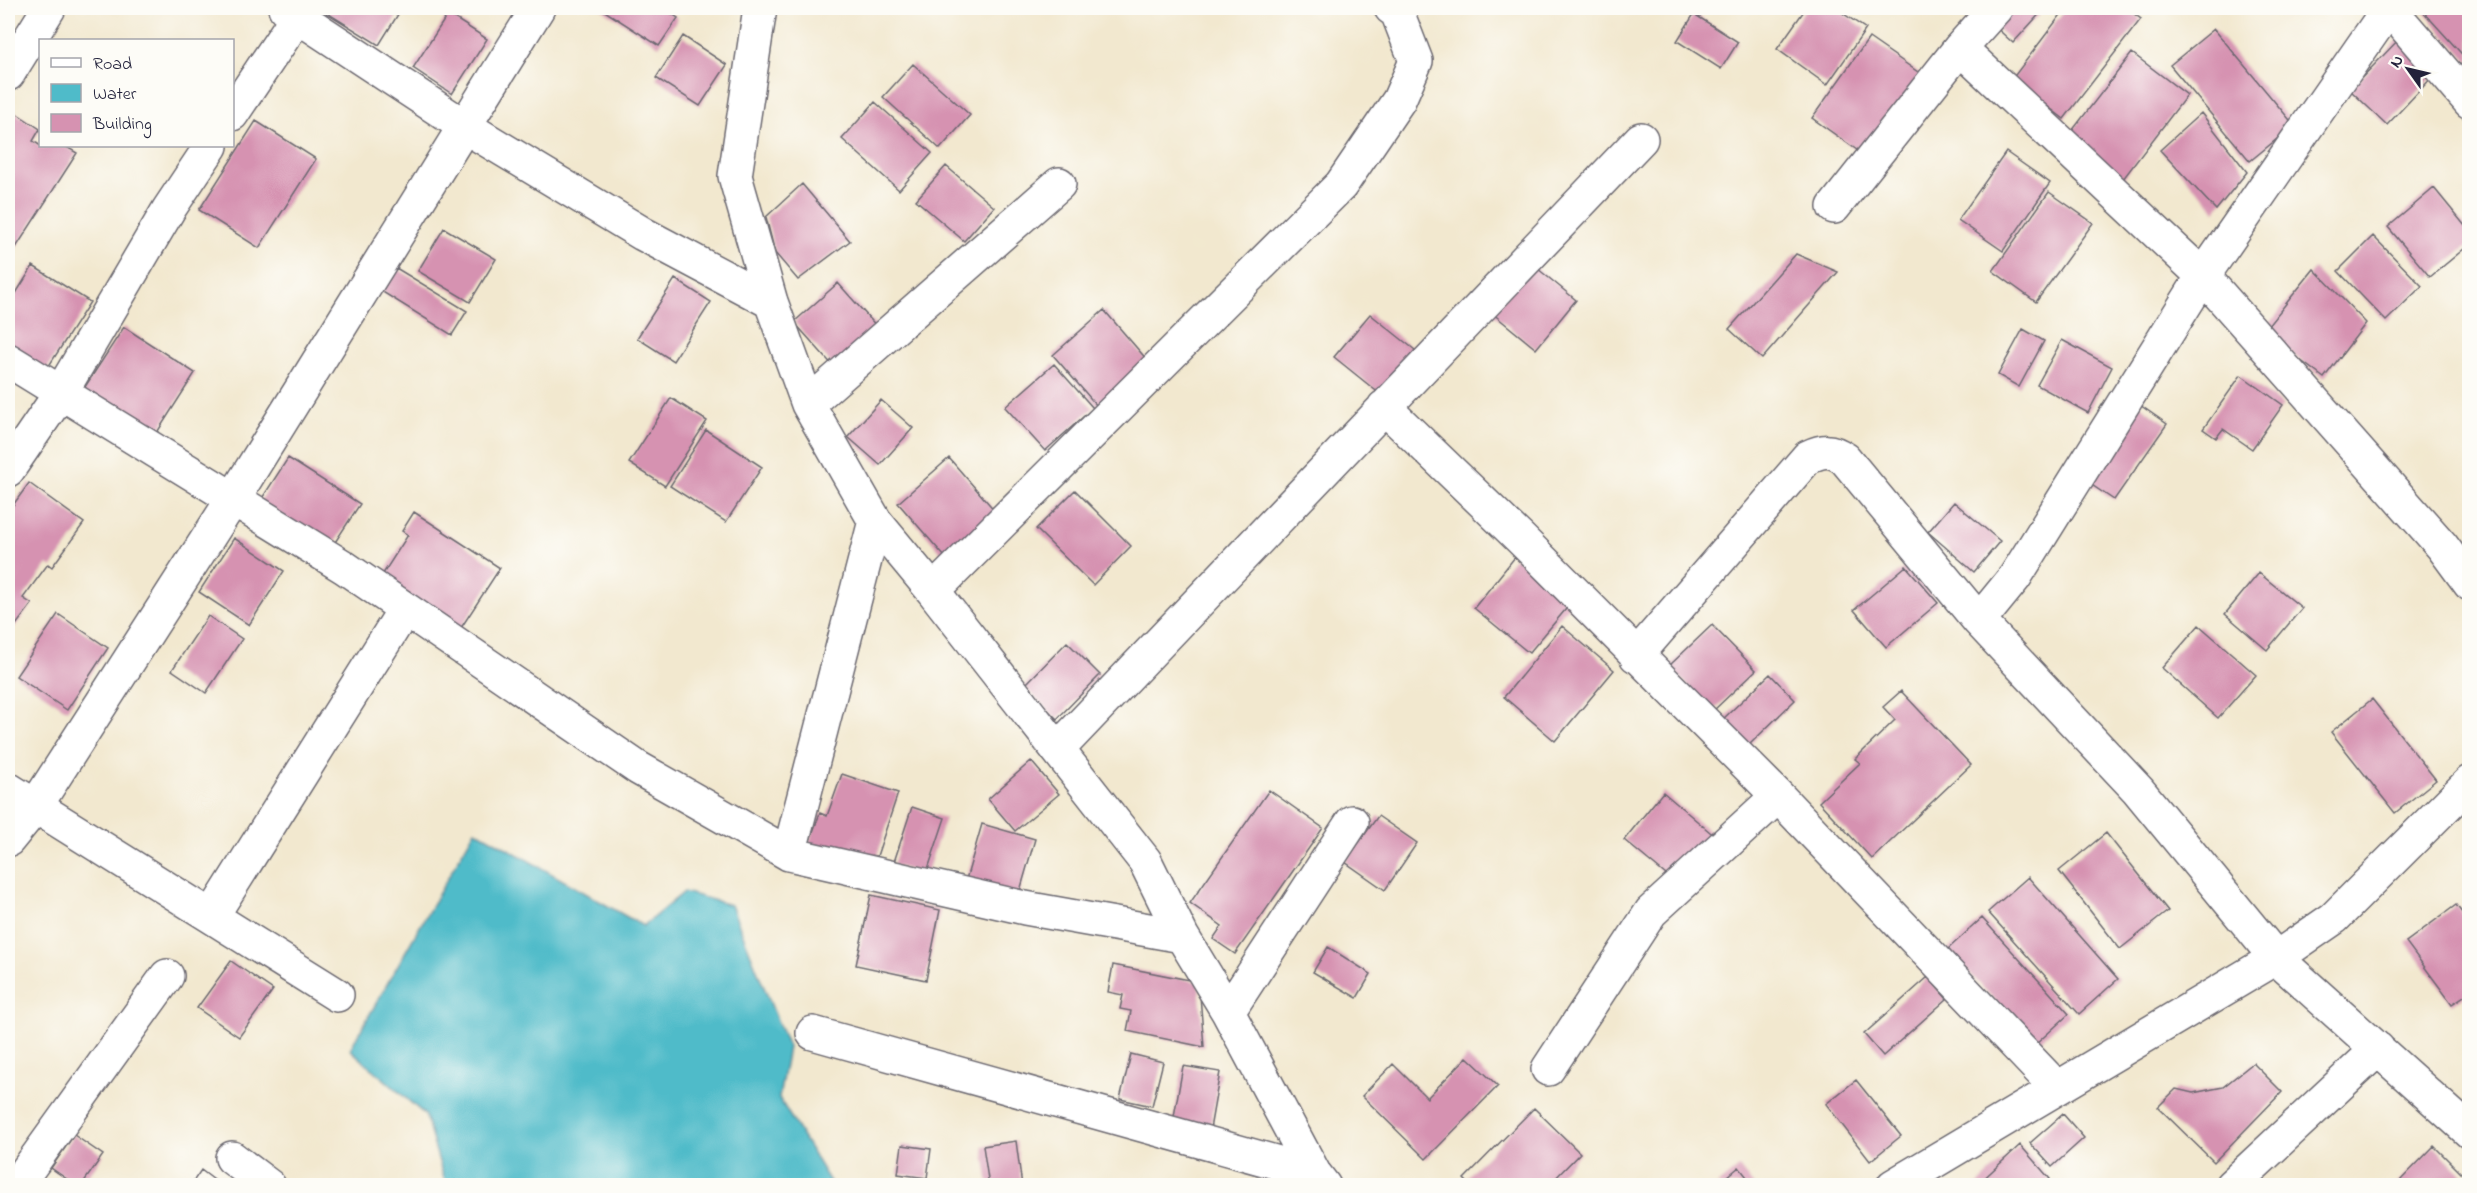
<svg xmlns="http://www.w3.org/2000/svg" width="2477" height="1193" viewBox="0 0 2477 1193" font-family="'Indie Flower',sans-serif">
	<rect width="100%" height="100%" fill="#fdfcf7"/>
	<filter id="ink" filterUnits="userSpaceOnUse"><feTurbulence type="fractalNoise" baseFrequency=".0167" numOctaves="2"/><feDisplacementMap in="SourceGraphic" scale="12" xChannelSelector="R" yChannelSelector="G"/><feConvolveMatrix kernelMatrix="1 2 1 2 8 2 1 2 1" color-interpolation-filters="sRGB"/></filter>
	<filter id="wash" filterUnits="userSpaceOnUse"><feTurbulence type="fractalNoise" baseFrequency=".008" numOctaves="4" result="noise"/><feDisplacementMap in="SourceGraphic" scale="24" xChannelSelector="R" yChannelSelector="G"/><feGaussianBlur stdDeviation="1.35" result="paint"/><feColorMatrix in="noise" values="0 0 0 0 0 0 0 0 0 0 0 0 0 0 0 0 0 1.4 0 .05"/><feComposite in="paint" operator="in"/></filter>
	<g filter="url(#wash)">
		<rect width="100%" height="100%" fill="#f2e8cf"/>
		<path fill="#4fbbc9" stroke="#386e82" stroke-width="1.5" d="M475 830 643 926 684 892 731 905 788 1047 779 1098 832 1185H446L425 1115 350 1049Z"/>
		<g id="blocks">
			<path fill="#d692b1" d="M319 8H402L379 45Z
				M600 8H663L678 18 659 46Z
				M1806 8H1835L1866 29 1827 85 1777 49Z
				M2004 8H2045L2013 43 1990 22Z
				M2066 8H2126L2141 19 2064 119 2012 79Z
				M2420 8H2470V63Z
				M448 14 487 39 452 94 413 68Z
				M1694 14 1738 42 1721 69 1677 41Z
				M2214 29 2294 125 2250 161 2170 65Z
				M683 36 727 65 700 106 656 78Z
				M2402 36 2438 71 2387 125 2350 90Z
				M1869 38 1928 79 1871 160 1812 118Z
				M2132 53 2187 95 2120 183 2065 140Z
				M913 64 970 115 940 149 883 97Z
				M875 102 932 153 899 190 842 139Z
				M13 111 40 129 33 141 44 148 46 146H65L77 153 8 260V120Z
				M2201 113 2247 172 2216 210 2160 150Z
				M256 121 316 159 259 248 199 210Z
				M2006 152 2050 183 2003 251 1958 220Z
				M946 166 994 207 964 241 916 200Z
				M802 184 850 241 798 280 775 253 766 217Z
				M2434 188 2470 232V244L2430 277 2388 227Z
				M2049 192 2093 223 2036 302 1993 271Z
				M444 228 496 259 470 302 418 271Z
				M2373 236 2422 286 2386 321 2338 271Z
				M1796 254 1838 272 1762 359 1729 329Z
				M1532 264 1576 300 1536 349 1492 313Z
				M33 266 90 302 45 372 8 347V306Z
				M396 268 467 311 452 335 381 291Z
				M2314 269 2366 323 2324 378 2263 332Z
				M675 279 711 302 673 361 637 338Z
				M838 283 879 329 835 368 794 322Z
				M1104 310 1148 361 1097 406 1053 355Z
				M1370 314 1415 350 1380 394 1334 357Z
				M124 327 195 373 151 442 79 396Z
				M2023 329 2044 341 2019 387 1998 375Z
				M2062 340 2112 367 2088 413 2037 385Z
				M1054 364 1093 408 1045 451 1005 407Z
				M2241 375 2283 405 2252 449 2223 429 2216 438 2203 429Z
				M671 398 707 421 665 486 629 463Z
				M881 400 913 428 880 465 848 437Z
				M2137 403 2167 424 2114 500 2083 479Z
				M706 430 762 467 726 522 670 486Z
				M288 458 360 504 330 550 259 503Z
				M949 458 996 512 945 557 898 503Z
				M29 483 84 523 52 567 48 564 23 598 32 604 13 629 8 625V535L10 531 8 529V512Z
				M1075 490 1131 546 1093 585 1036 529Z
				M1954 502 2000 541 1974 572 1928 532Z
				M414 512 500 568 459 631 379 580 408 535 402 531Z
				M234 538 284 571 249 625 199 592Z
				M1515 557 1571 603 1529 653 1474 608Z
				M1906 566 1938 603 1886 647 1854 610Z
				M2259 573 2302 608 2267 650 2225 614Z
				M58 614 108 648 67 710 16 676Z
				M208 616 242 639 206 693 172 670Z
				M1712 625 1756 670 1713 711 1669 666Z
				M2199 625 2256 675 2218 718 2162 668Z
				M1562 626 1614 670 1555 741 1504 697Z
				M8 628 14 632 8 641Z
				M1067 642 1100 675 1057 719 1024 686Z
				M1770 674 1795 700 1747 747 1721 721Z
				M1901 691 1971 765 1872 859 1819 802 1860 763 1855 759 1895 720 1883 707Z
				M2372 699 2436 780 2395 813 2331 732Z
				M1031 761 1059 794 1015 831 988 799Z
				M842 774 898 793 874 865 809 843 820 813 827 816Z
				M1269 790 1323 828 1235 954 1213 939 1222 926 1190 903Z
				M1663 792 1717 838 1678 885 1624 840Z
				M912 807 945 818 926 875 893 865Z
				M1378 816 1417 843 1385 890 1345 862Z
				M982 824 1035 839 1018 898 965 883Z
				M2106 833 2168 911 2120 949 2059 871Z
				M2028 877 2118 979 2079 1014 1988 912Z
				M871 895 940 910 926 980 856 965Z
				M2456 905 2470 923V992L2452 1004 2406 942Z
				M1982 918 2069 1014 2035 1045 1948 949Z
				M1328 947 1371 974 1357 998 1313 972Z
				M231 961 273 990 239 1037 197 1008Z
				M1113 965 1199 982 1204 1047 1127 1031 1131 1011 1120 1009 1123 995 1108 992Z
				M1928 977 1947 999 1883 1056 1864 1034Z
				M1131 1054 1163 1062 1152 1106 1120 1099Z
				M1467 1057 1498 1086 1426 1159 1362 1096 1393 1064 1427 1098Z
				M2253 1063 2282 1092 2214 1162 2158 1107 2176 1089 2193 1093 2223 1087Z
				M1183 1066 1220 1072 1210 1129 1173 1122Z
				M1856 1080 1901 1136 1870 1161 1826 1104Z
				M1534 1108 1580 1153 1548 1186H1471L1464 1179Z
				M2063 1114 2084 1138 2052 1167 2030 1143Z
				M74 1135 103 1155 81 1186H77L51 1168Z
				M1016 1141 1022 1186H989L983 1146Z
				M902 1145 931 1149 927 1178 898 1174Z
				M2020 1145 2050 1179 2043 1186H1976Z
				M2434 1146 2470 1182V1186H2395Z
				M1739 1167 1754 1186H1716Z
				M201 1170 222 1186H190Z"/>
		</g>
	</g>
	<g filter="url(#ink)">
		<use href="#blocks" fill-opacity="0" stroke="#6b676f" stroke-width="1.5"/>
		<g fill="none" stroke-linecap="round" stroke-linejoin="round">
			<defs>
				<path id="street" d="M285 8 464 126 643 234 771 302
					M760 8 735 176 771 302 808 404 875 521 933 591 1145 861 1182 936 1228 1012 1314 1173 1324 1186
					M2389 8 2470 102
					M1960 48 1996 8
					M8 74 49 8
					M232 114 303 8
					M1834 207 1960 48 2203 276 2442 546 2470 584
					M8 360 344 567 638 768 789 854 1025 908 1182 936
					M808 404 1059 184
					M1384 407 1521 539 1778 796 2056 1087
					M8 470 60 394 169 209 211 146
					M933 591 1341 185 1399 100 1416 61 1397 12 1391 8
					M1979 621 2015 577 2203 276 2389 8
					M1636 656 1808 457C1823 450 1831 449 1845 459L1979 621 2138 790 2276 958 2470 1132
					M1058 749 1641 139
					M8 789 337 995
					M8 840 35 807 233 499 538 8
					M789 854 875 521
					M212 916 405 609
					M1228 1012 1352 822
					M813 1033 1314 1173
					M1548 1069 1651 912 1778 796
					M232 1158 269 1186
					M16 1186 167 976
					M1893 1186 2276 958 2334 918 2470 782
					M2231 1186 2378 1049"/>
			</defs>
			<use href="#street" stroke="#6b676f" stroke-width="36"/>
			<use href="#street" stroke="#fff" stroke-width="33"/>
		</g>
	</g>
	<rect width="2477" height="1193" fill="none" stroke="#fdfcf7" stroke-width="30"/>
	<rect x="39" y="39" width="195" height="108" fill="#fdfcf7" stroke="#a5a5ac" stroke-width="1.5"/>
	<rect x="51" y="58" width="30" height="9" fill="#ffffff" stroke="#a5a5ac" stroke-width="1.5"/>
	<text x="93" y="69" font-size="18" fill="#22223b">Road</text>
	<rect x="51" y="84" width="30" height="18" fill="#4fbbc9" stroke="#a5a5ac" stroke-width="1.5"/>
	<text x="93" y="99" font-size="18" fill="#22223b">Water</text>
	<rect x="51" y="114" width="30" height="18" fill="#d692b1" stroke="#a5a5ac" stroke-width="1.5"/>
	<text x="93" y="129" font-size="18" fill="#22223b">Building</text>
	<g transform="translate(2408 69) rotate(304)" stroke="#fdfcf7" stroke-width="4.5" paint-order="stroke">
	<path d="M0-4.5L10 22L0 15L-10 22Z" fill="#22223b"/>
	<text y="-9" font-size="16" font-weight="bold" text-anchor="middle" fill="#22223b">N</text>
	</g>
</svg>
